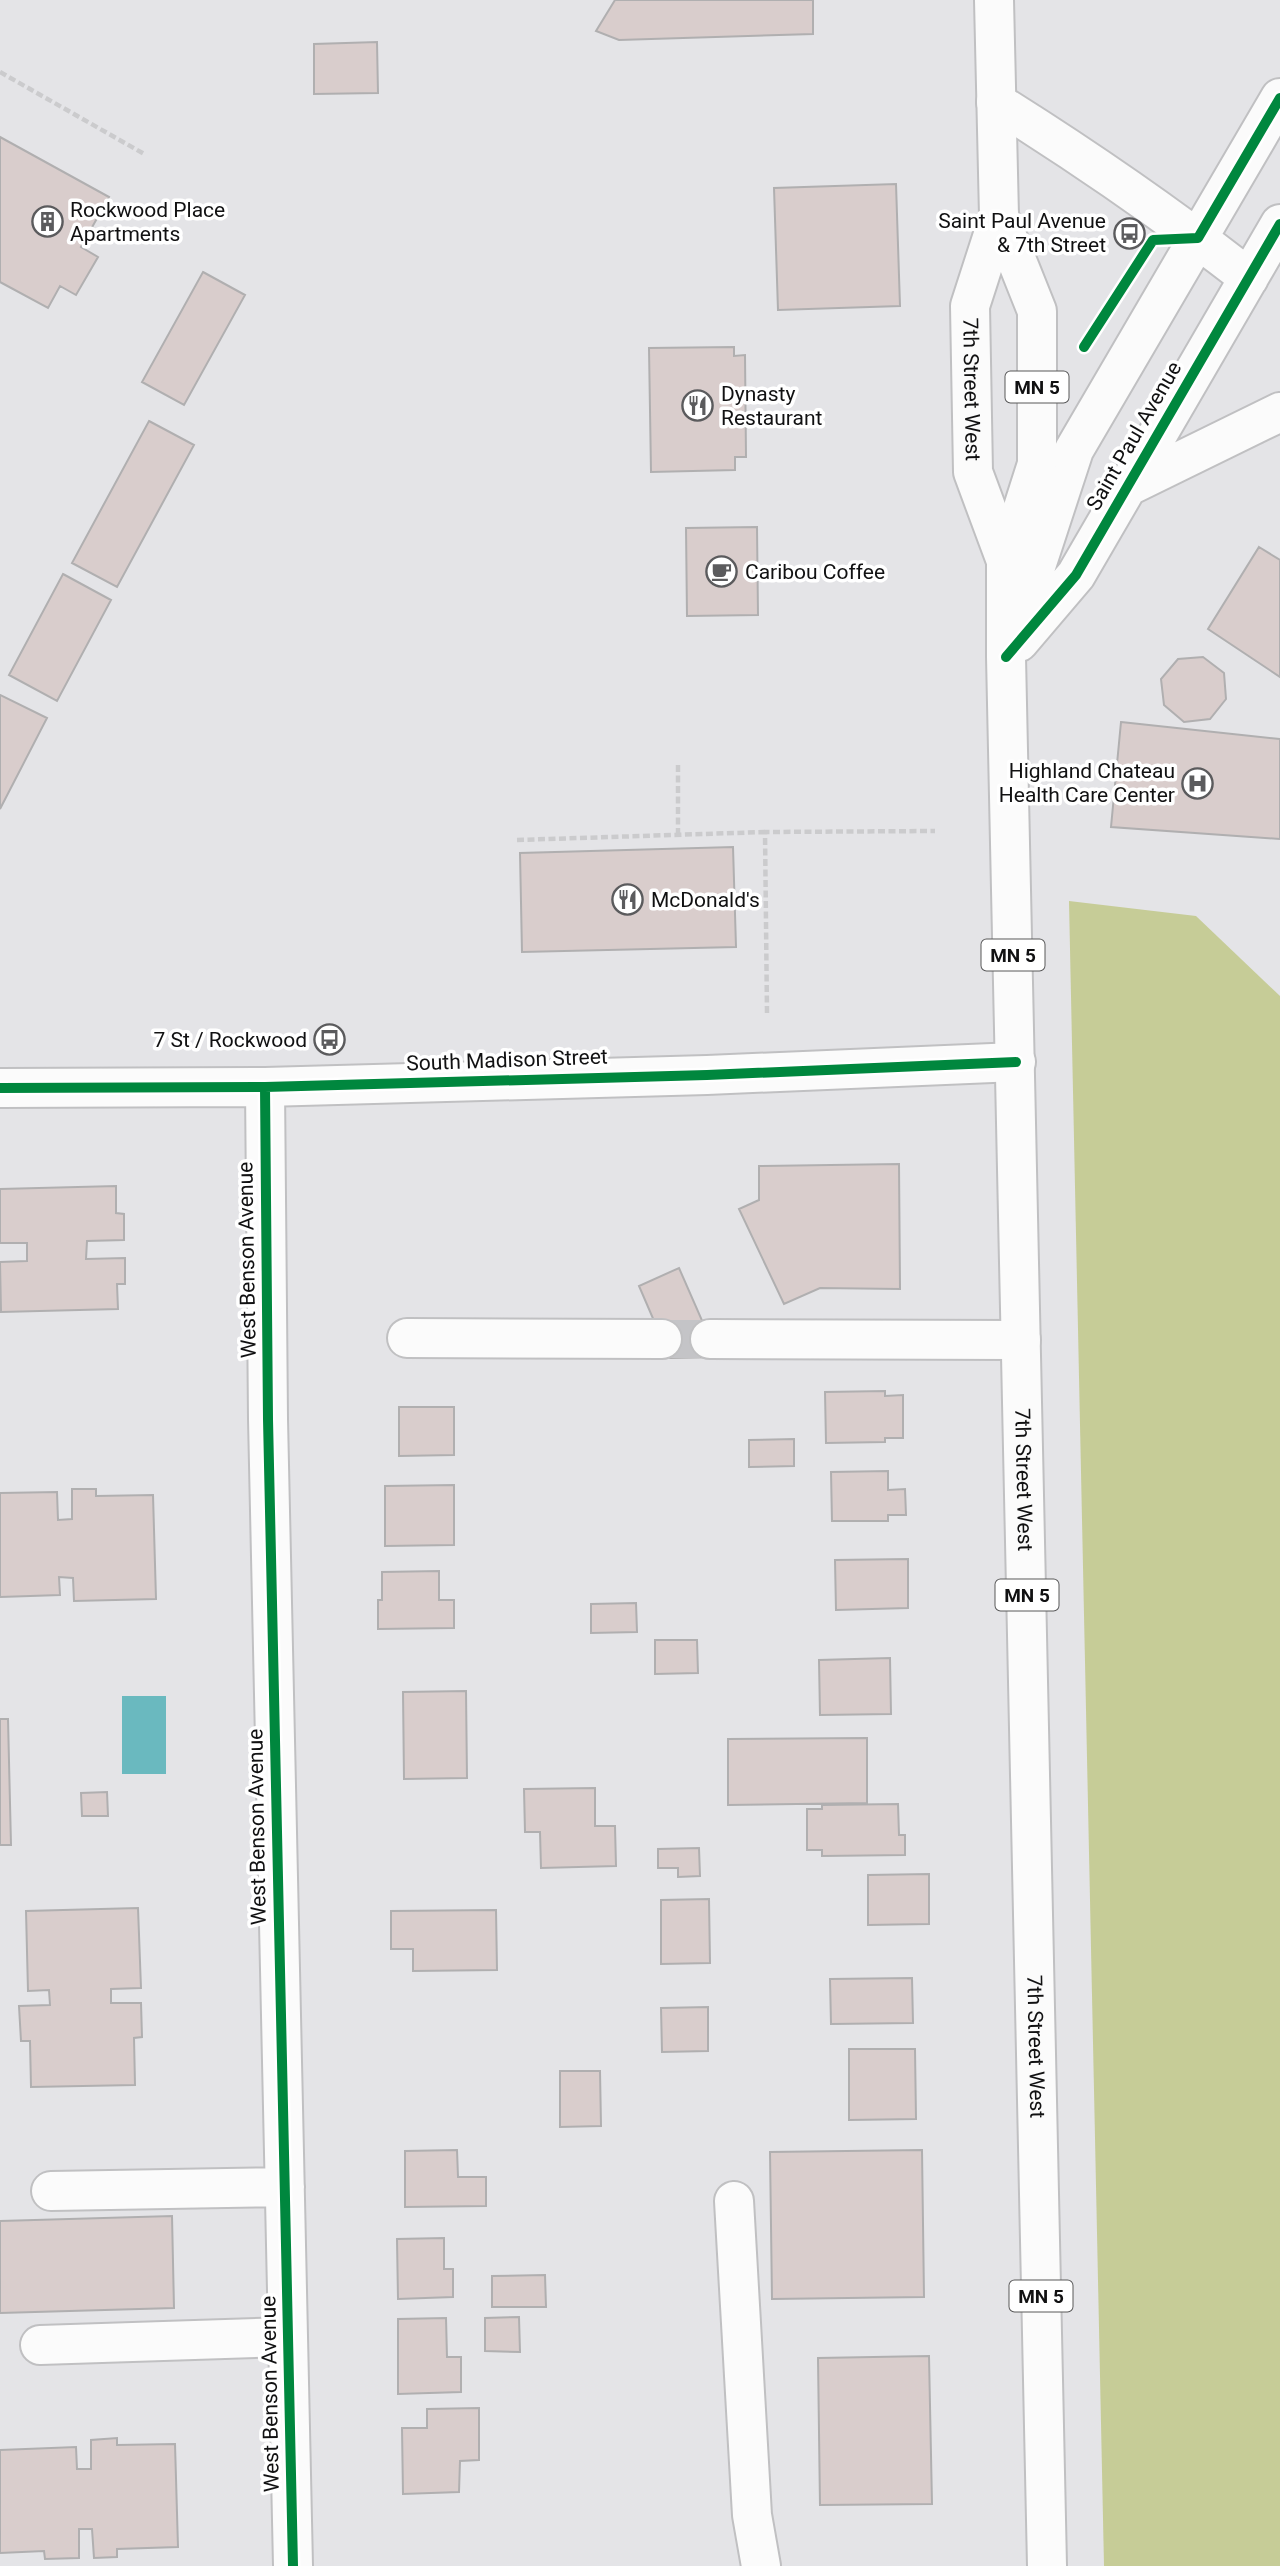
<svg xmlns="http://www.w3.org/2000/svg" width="1280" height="2566" viewBox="0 0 1280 2566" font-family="Roboto,sans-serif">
	<rect width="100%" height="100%" fill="#e4e4e7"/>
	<path fill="#c6cc97" d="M1069 901 1196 916 1280 996V2566H1104Z"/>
	<path fill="#6ab9bf" d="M122 1696H166V1774H122Z"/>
	<path fill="#d9cdcc" stroke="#b0afb0" stroke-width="2" d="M615 0H813V34L619 40 596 31Z
		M377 42 378 93 314 94V44Z
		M0 137 109 197 81 247 98 257 76 295 60 286 48 308 0 282Z
		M896 184 900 306 778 310 774 188Z
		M203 272 245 295 184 405 142 382Z
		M734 347V356L745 355 746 457H735V470L651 472 649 348Z
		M149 421 194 445 117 587 72 563Z
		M757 527 758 615 687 616 686 528Z
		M1259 547 1280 560V677L1208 629Z
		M63 574 111 600 57 701 9 675Z
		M1203 657 1224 673 1226 699 1210 719 1184 722 1164 705 1161 679 1178 659Z
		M0 695 47 718 0 809Z
		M1121 722 1280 739V839L1111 827Z
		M733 847 736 947 522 952 520 853Z
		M899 1164 900 1289 820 1288 784 1304 739 1209 759 1200V1166Z
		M116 1186V1213L124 1214V1240L87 1241 86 1259 125 1258V1284H117L118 1309 1 1312 0 1262 27 1261V1243H0V1189Z
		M679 1268 718 1357 670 1358 639 1286Z
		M885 1391V1396L903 1395V1438H885V1442L826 1443 825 1392Z
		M399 1407H454V1455L399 1456Z
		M794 1439V1466L749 1467V1440Z
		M888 1471V1490L905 1489 906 1515H888V1521H832L831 1472Z
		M454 1485V1545L385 1546V1486Z
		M72 1489H96V1496L153 1495 156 1599 74 1601 73 1578 59 1577 60 1595 0 1597V1493L57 1492 58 1520 72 1519Z
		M908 1559V1608L836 1610 835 1560Z
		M439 1571V1600H454V1628L378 1629V1600H382V1572Z
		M636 1603 637 1632 591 1633V1604Z
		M655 1640H697L698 1673 655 1674Z
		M890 1658 891 1714 820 1715 819 1660Z
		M466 1691 467 1778 404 1779 403 1692Z
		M0 1719H8L11 1845H0Z
		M867 1738V1803L728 1805V1739Z
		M595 1788V1826H615L616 1866 541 1868 540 1832H525L524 1789Z
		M107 1792 108 1816H82L81 1793Z
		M898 1804 899 1835H905V1855L822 1856V1850H807V1809H822V1805Z
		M699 1848 700 1876 678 1877V1868H658V1849Z
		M929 1874V1924L868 1925V1875Z
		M709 1899 710 1963 661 1964V1900Z
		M138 1908 141 1988 111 1989V2003H141L142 2037 134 2038 135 2085 31 2087 30 2041H21L19 2006 50 2005 49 1990 28 1991 26 1911Z
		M496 1910 497 1970 413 1971V1949H391V1911Z
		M912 1978 913 2023 831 2024 830 1979Z
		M708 2007V2051L662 2052 661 2008Z
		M849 2049H915L916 2119 849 2120Z
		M560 2071H600L601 2126 560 2127Z
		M457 2150 458 2177H486V2206L405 2207V2151Z
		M922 2150 924 2297 772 2299 770 2152Z
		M172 2216 174 2308 0 2313V2221Z
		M444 2238V2269H453V2297L398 2299 397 2239Z
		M545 2275 546 2307H492V2276Z
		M519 2317 520 2352 485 2351V2318Z
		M446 2318 447 2357H461V2392L398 2394V2319Z
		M929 2356 932 2504 820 2505 818 2358Z
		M479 2408V2460L460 2461 459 2492 403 2494 402 2428H427V2409Z
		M117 2438V2445L175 2444 178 2547 117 2549V2557L94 2558 92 2529H79V2558L45 2559 44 2551 0 2553V2450L76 2447 77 2469H91V2440Z"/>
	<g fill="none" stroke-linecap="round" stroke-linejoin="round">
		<path stroke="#c4c4c7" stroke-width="38" stroke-dasharray="38 19" stroke-linecap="butt" d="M662 1339H710"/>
		<defs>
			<path id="minor" d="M996 102C1084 157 1168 215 1249 278
				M1127 487 1280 412
				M1019 642 1076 575 1280 224
				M1009 649 1074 450 1280 98
				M265 1087 268 1419 293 2566
				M0 1088 265 1087 707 1075 1016 1062
				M407 1338 662 1339
				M710 1339 1021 1340
				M51 2191 285 2187
				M734 2201 752 2515 761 2566
				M40 2345 288 2337"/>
			<g id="major">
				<path id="s1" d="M994 0 999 216 970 306 973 472 1006 561"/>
				<path id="s2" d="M999 216 1037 311V464L1006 561V657L1047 2566"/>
			</g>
		</defs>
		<use href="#minor" stroke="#c0c0c2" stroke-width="42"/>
		<use href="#major" stroke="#c0c0c2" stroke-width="42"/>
		<path stroke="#cbcbcd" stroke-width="4.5" stroke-dasharray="7 3.5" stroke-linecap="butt" d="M0 72 146 155
			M678 835V763
			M517 840 765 832
			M767 1013 765 832 935 831"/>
		<use href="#minor" stroke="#fbfbfb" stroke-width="38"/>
		<use href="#major" stroke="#fbfbfb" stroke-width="38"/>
		<defs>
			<path id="cycleway" d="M1084 347 1153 240 1198 238 1280 98
				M1006 657 1076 575 1280 224
				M265 1087 268 1419 293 2566
				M0 1088 265 1087 707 1075 1016 1062"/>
		</defs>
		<use href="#cycleway" stroke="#fff" stroke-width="15"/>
		<use href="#cycleway" stroke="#00873e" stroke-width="10"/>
	</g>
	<defs>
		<symbol id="building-ring" viewBox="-11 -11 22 22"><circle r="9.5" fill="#fff" stroke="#5b5b5d" stroke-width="1.5"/><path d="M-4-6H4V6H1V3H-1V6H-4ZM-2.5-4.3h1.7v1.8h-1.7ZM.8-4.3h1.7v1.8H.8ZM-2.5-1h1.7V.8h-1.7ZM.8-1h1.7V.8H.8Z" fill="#5b5b5d"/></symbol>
		<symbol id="bus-ring" viewBox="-11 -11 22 22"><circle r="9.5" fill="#fff" stroke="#5b5b5d" stroke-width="1.5"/><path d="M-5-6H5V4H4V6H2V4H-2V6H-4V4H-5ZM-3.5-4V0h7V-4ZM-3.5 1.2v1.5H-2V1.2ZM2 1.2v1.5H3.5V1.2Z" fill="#5b5b5d"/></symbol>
		<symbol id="restaurant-ring" viewBox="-11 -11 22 22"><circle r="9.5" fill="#fff" stroke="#5b5b5d" stroke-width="1.5"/><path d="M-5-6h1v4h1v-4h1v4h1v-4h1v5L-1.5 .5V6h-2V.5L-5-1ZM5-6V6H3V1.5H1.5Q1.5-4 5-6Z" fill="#5b5b5d"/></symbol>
		<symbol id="cafe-ring" viewBox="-11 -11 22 22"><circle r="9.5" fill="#fff" stroke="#5b5b5d" stroke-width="1.5"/><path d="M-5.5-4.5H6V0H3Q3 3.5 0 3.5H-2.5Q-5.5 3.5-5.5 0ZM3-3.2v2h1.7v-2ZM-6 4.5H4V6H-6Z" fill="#5b5b5d"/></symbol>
		<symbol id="hospital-ring" viewBox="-11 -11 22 22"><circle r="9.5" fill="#fff" stroke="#5b5b5d" stroke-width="1.5"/><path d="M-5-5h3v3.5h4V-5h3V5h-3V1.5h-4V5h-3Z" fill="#5b5b5d"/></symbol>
	</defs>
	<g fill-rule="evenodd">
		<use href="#building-ring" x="30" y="204" width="35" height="35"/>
		<use href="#bus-ring" x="1112" y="216" width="35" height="35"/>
		<use href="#restaurant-ring" x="680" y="388" width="35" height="35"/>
		<use href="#cafe-ring" x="704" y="554" width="35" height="35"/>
		<use href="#hospital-ring" x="1180" y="766" width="35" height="35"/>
		<use href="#restaurant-ring" x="610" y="882" width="35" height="35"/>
		<use href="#bus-ring" x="312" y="1022" width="35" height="35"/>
	</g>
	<g text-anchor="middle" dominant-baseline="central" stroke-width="7" stroke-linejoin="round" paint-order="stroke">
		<g fill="#fff" stroke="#585859" stroke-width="2">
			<rect x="1005.5" y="371.5" width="63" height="31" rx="5"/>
			<rect x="981.5" y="939.5" width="63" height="31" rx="5"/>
			<rect x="995.5" y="1579.5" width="63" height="31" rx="5"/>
			<rect x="1009.5" y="2280.5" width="63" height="31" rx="5"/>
		</g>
		<g font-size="19" font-weight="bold" fill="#111112">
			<text x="1037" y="387">MN 5</text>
			<text x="1013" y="955">MN 5</text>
			<text x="1027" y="1595">MN 5</text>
			<text x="1041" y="2296">MN 5</text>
		</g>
		<g font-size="21" fill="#111112" stroke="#fff" text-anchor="start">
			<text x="70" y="210">Rockwood Place<tspan x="70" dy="24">Apartments</tspan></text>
			<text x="1106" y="221" text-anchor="end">Saint Paul Avenue<tspan x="1106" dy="24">&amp; 7th Street</tspan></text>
			<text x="721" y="394">Dynasty<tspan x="721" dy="24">Restaurant</tspan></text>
			<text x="745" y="572">Caribou Coffee</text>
			<text x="1175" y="771" text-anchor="end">Highland Chateau<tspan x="1175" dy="24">Health Care Center</tspan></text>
			<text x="651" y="900">McDonald's</text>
			<text x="307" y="1040" text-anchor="end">7 St / Rockwood</text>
		</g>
		<g font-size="21" fill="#111112" stroke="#fff">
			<text stroke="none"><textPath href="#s1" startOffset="394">7th Street West</textPath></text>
			<text transform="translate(1134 436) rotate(-60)">Saint Paul Avenue</text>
			<text transform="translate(507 1060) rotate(-2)">South Madison Street</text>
			<text transform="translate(247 1260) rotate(-91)">West Benson Avenue</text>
			<text stroke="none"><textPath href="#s2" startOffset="1276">7th Street West</textPath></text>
			<text transform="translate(257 1827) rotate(-91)">West Benson Avenue</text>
			<text stroke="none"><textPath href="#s2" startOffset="1843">7th Street West</textPath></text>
			<text transform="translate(270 2394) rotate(-91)">West Benson Avenue</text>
		</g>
	</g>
</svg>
